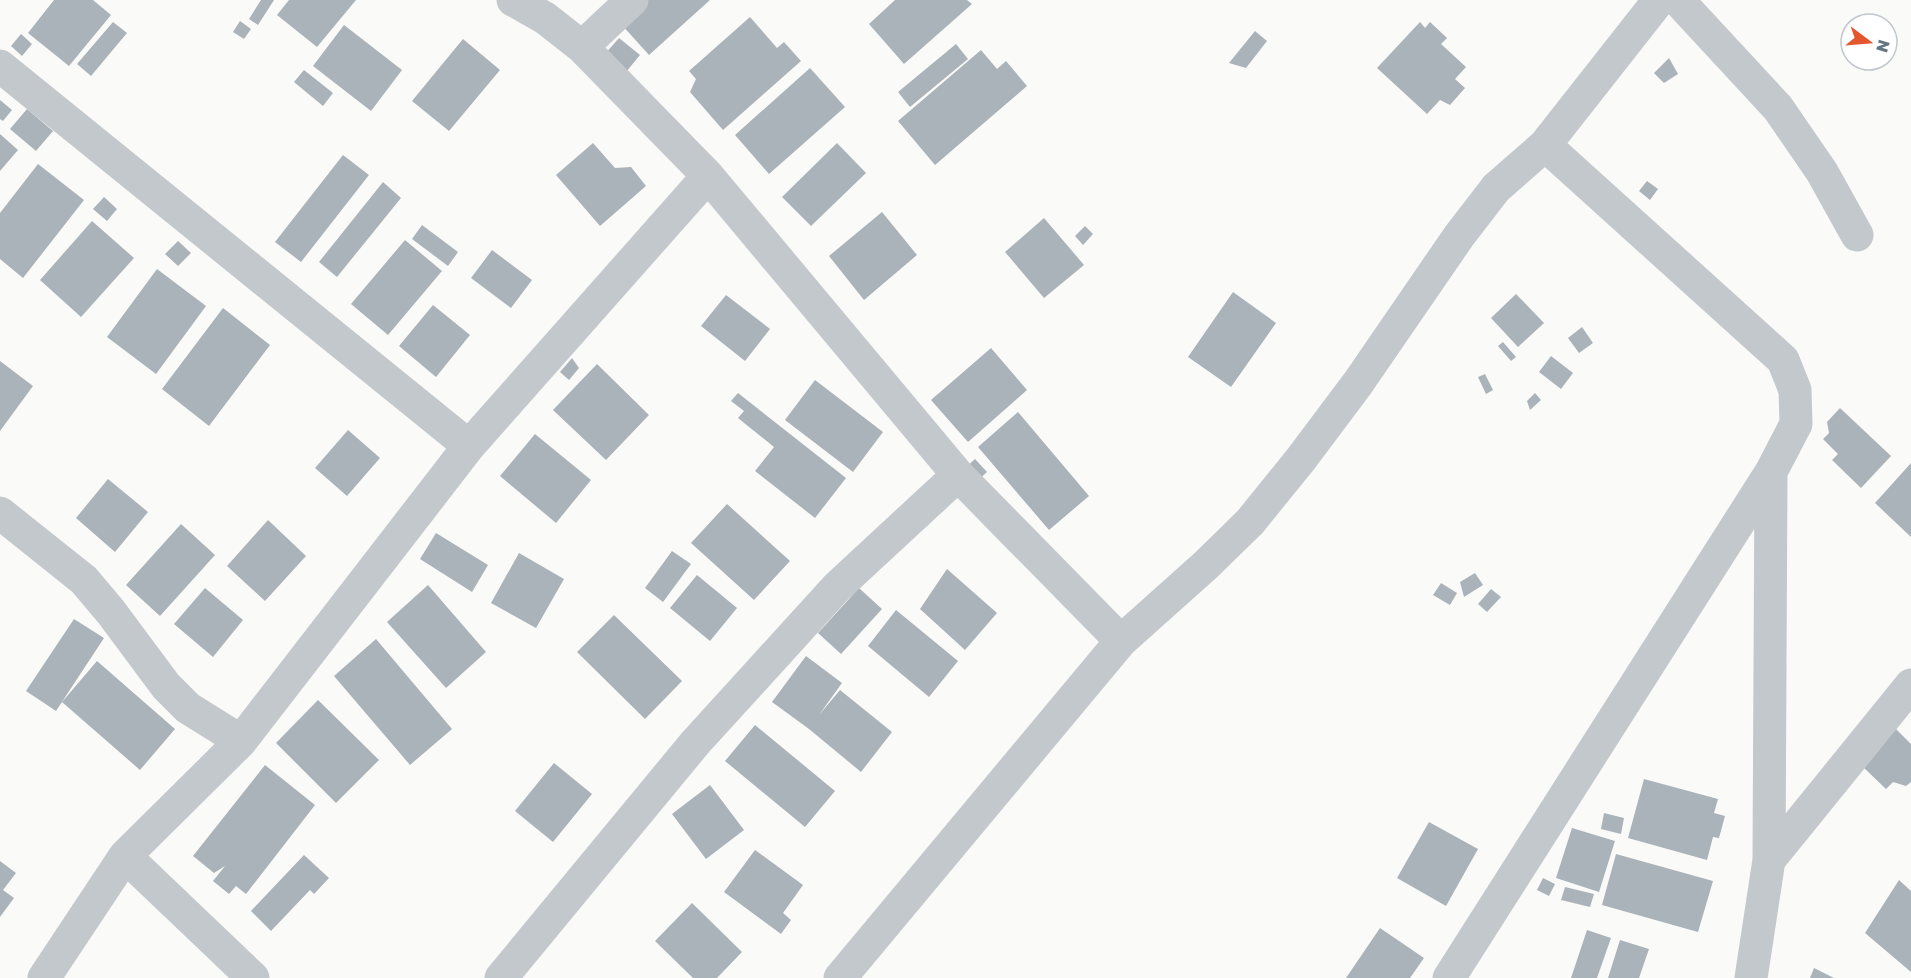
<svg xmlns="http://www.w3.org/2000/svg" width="1911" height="978" viewBox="0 0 1911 978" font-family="'Golos Text',sans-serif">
	<rect width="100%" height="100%" fill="#fafaf8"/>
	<path fill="#aab3b9" d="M54 0H93L111 15 69 66 28 33Z
		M261 0H274L258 25 249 19Z
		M289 0H356L317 47 277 15Z
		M647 0H710L649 55 621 24Z
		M895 0H967L972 4 904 64 869 24Z
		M750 17 777 48 784 42 801 61 723 130 690 92 696 79 689 71Z
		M240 21 251 29 244 39 233 32Z
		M113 22 127 33 91 76 77 64Z
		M1420 22 1425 28 1430 22 1447 38 1441 44 1466 67 1455 79 1465 88 1450 105 1440 100 1427 114 1377 68Z
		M344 25 402 70 371 111 313 66Z
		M1255 31 1267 41 1246 68 1229 63Z
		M21 34 32 44 22 56 11 46Z
		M619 38 640 55 626 72 605 54Z
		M463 39 500 70 449 131 412 101Z
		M956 44 968 59 910 107 898 92Z
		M981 50 997 69 1006 61 1027 86 935 165 898 121Z
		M1669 58 1678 74 1664 83 1654 73Z
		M810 68 845 107 769 174 735 135Z
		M304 70 333 93 323 106 294 82Z
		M0 100 12 110 3 121 0 119Z
		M27 109 53 131 36 151 10 129Z
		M0 134 18 150 0 171Z
		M593 143 615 168 631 167 646 186 600 226 556 175Z
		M837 143 866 173 811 226 782 197Z
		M343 155 369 175 301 262 275 242Z
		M38 164 84 200 23 278 0 259V213Z
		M1647 181 1658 189 1650 200 1639 191Z
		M383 182 401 198 337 277 319 262Z
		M104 197 117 209 107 221 93 209Z
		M882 212 917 255 864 300 829 256Z
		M1044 218 1084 265 1044 298 1005 252Z
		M92 221 134 258 81 317 40 280Z
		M422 225 458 252 448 266 412 239Z
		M1085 226 1093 234 1083 245 1075 236Z
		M405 240 442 271 388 335 351 304Z
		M178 241 191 253 178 266 165 254Z
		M492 250 532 280 511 308 471 278Z
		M157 269 206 306 156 374 107 337Z
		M1233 292 1276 323 1231 387 1188 357Z
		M1516 294 1544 323 1518 347 1491 318Z
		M726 295 770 329 745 361 701 326Z
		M433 305 470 335 436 377 399 346Z
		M223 308 270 345 209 426 162 389Z
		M1582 327 1593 343 1579 353 1568 338Z
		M1503 342 1516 357 1511 361 1498 346Z
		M991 348 1027 390 968 442 931 400Z
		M1551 356 1573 373 1561 389 1539 372Z
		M572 358 579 368 569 380 560 372Z
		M0 361 33 386 0 431Z
		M597 364 649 415 606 460 553 410Z
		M1485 374 1493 390 1486 394 1478 377Z
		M815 380 883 432 853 472 785 420Z
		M738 393 846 478 815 518 755 471 774 447 738 418 744 411 731 401Z
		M1535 393 1541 400 1530 410 1527 401Z
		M1840 408 1891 456 1861 488 1832 460 1838 454 1823 439 1829 433 1827 422Z
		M1018 412 1089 496 1049 530 978 447Z
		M348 430 380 458 347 496 315 468Z
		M535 434 591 480 556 523 500 476Z
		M975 459 987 472 975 483 963 470Z
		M1911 463V537L1875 503Z
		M108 479 148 512 115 552 76 518Z
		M727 504 790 561 754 600 691 543Z
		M268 520 306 556 265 601 227 566Z
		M181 524 215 555 160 616 126 585Z
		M436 533 488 565 472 592 420 559Z
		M672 551 691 564 663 602 645 588Z
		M519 553 564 579 536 628 491 603Z
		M947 569 997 613 965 650 920 609Z
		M1475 573 1483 585 1464 597 1460 582Z
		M697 575 737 608 710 641 670 608Z
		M1441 583 1457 593 1450 605 1433 595Z
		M428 585 486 652 446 688 387 622Z
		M205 588 243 620 213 657 174 624Z
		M859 588 882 609 841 654 818 633Z
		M1491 589 1501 597 1487 612 1478 604Z
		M896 610 958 661 929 697 868 646Z
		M614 615 682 681 645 719 577 652Z
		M74 619 104 638 56 711 26 691Z
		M376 639 452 729 410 765 334 676Z
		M806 656 842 683 819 715 840 690 892 732 861 772 809 729 772 702Z
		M97 661 175 729 140 770 62 702Z
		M318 700 379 760 336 803 276 743Z
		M755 725 835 791 805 827 725 761Z
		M1896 729 1911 744V782L1906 786 1893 782 1886 789 1862 766Z
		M554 763 592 794 553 842 515 811Z
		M265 765 315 805 246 894 236 886 229 894 213 881 225 866 214 873 193 856Z
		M1644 779 1718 799 1714 813 1725 816 1719 838 1713 837 1707 860 1628 838Z
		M710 785 744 830 706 859 672 814Z
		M1604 813 1624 818 1621 834 1601 829Z
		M1429 822 1478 849 1446 906 1397 878Z
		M1572 828 1615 841 1599 892 1556 878Z
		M755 850 803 885 783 913 791 920 781 934 724 892Z
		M1616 854 1713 881 1698 932 1602 905Z
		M304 855 329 878 314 894 310 890 271 931 251 911Z
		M0 861 16 873 3 890 14 898 0 917Z
		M1543 878 1555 884 1549 896 1537 890Z
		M1899 880 1911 891V972L1865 933Z
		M1565 887 1594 894 1590 907 1561 900Z
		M692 903 742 952 717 978H693L655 941Z
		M1380 928 1424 958 1410 978H1346Z
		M1587 930 1611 938 1597 978H1571Z
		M1620 940 1649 949 1639 978H1608Z
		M1814 968 1834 978H1810Z"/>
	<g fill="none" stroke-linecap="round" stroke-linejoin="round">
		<path stroke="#c3c8cc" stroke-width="33" d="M513 0 545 18 582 47 708 176 958 475 1121 641
			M1678 0 1778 108 1822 172 1857 235
			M582 47 632 0
			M0 66 469 446
			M1545 145 1783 360 1795 390 1796 424 1771 472 1769 860 1751 978
			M0 513 84 580 111 612 166 686 188 708 241 741
			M125 856 253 978
			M1769 860 1911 685
			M44 978 125 856 241 741 469 446 708 176
			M501 978 695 743 837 587 958 475
			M840 978 1121 641 1206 565 1250 522 1301 459 1358 383 1459 236 1496 188 1545 145 1659 0
			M1449 978 1771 472"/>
	</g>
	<g transform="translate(1869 42) rotate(106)"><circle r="28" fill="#ffffff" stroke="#c1c8cd" stroke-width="1.5"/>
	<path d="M0-4.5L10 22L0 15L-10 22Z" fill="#e4572e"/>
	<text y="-9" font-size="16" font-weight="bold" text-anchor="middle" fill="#657683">N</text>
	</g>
</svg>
